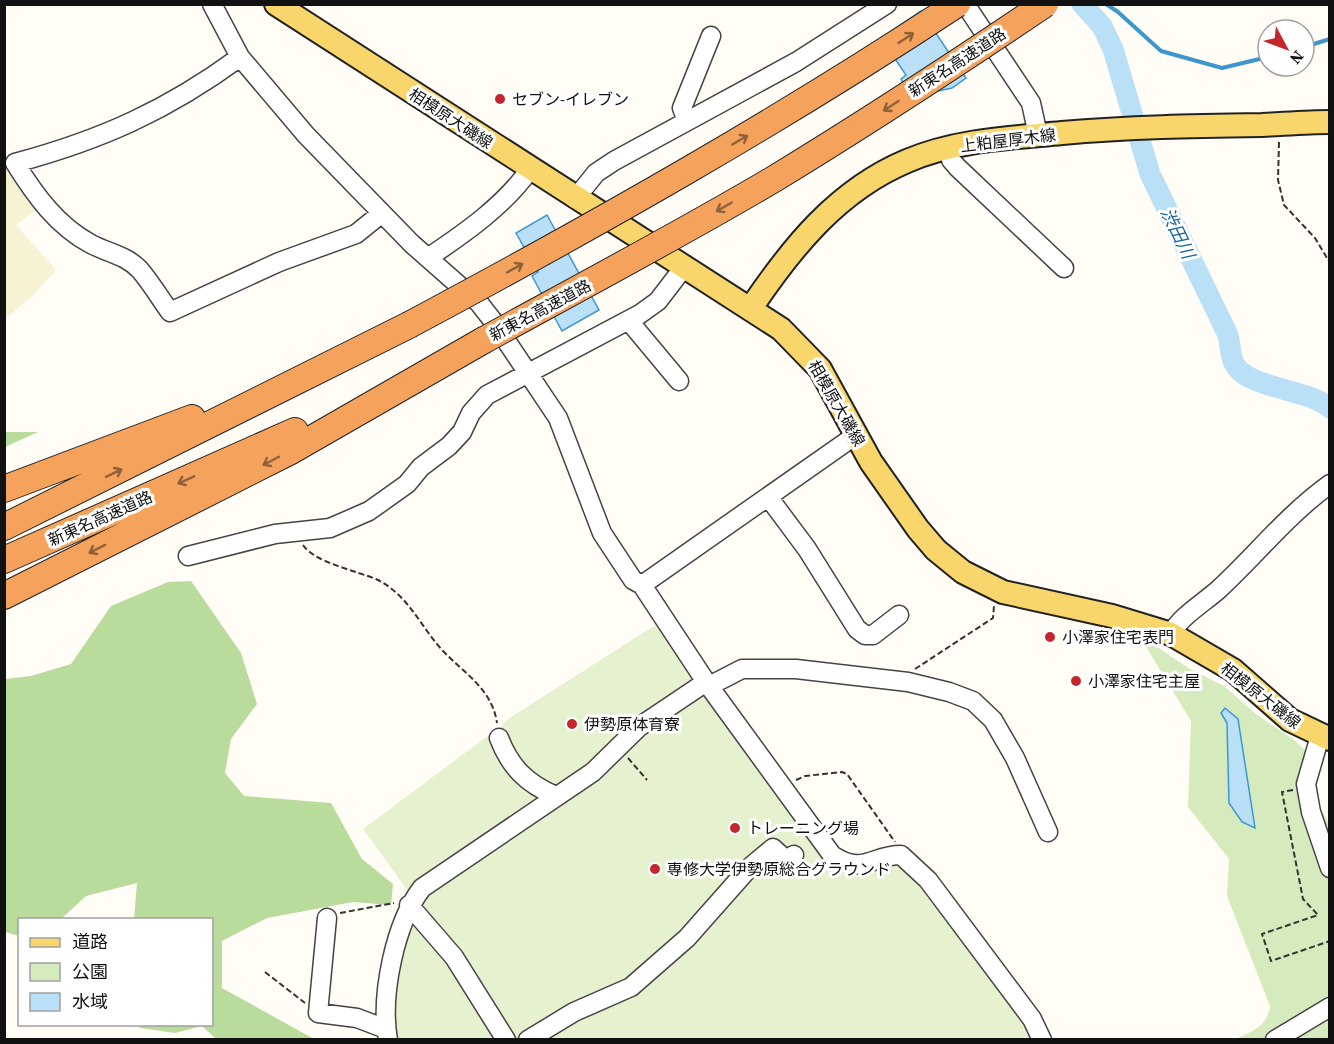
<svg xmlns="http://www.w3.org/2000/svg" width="1334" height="1044" viewBox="0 0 1334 1044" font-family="'Source Serif 4','Noto Sans JP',serif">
	<rect width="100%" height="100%" fill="#fffdf5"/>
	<path fill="#f6f3d4" d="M6 169 11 172 37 209 16 225 56 270 32 296 5 319Z"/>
	<path fill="#d5ebbd" d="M1139 635 1190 669 1224 686 1257 715 1293 739 1321 765C1313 793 1315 800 1330 825L1329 1039H1235C1253 1031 1267 1027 1270 1006L1227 896 1229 859 1188 807 1191 721Z"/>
	<path fill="#b9dc9c" d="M5 432H38L5 447Z
		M191 581 241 653 257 704 231 739 225 773 244 796 331 803 362 859 393 884 391 905 353 902 267 918 222 941V988L314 1039H216L202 1026 175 1033 140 1028 138 1025 212 1024V920L134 919 137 883 86 896 61 919 20 920 19 936 5 932V679L31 676 71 664 111 606 168 582Z"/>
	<path fill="#e6f2cf" d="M657 624 694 677 693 683 589 765 410 894 363 829 489 735 497 736 505 721Z
		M699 694H706L826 859 865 873 899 865 926 888 1037 1040H395C394 985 399 952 419 902L643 732Z"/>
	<path fill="#b9e0f7" stroke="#3f96cf" stroke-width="1.5" d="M921 11 966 78 952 88 911 97 901 79 906 75 881 38Z
		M547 215 599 310 562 331 532 276 538 272 516 233Z
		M1225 708 1238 719 1255 828 1242 822 1229 803 1227 723 1221 713Z"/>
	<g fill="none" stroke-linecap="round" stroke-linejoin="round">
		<path stroke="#3f96cf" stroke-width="4" d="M1106 4 1118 12 1161 51 1222 68 1268 57
			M1304 47 1330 39"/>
		<path stroke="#b9e0f7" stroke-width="21" d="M1082 4 1102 26 1113 49 1150 174 1228 335C1230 343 1230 355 1234 363 1246 389 1307 388 1330 408"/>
		<defs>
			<path id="minor" d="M212 4 240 57 306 135 412 244 479 303 493 321 558 418 602 533 633 580 642 585
				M965 4 1031 103 1038 135
				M240 57C168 110 101 140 15 163 35 195 57 226 91 244 108 253 126 255 140 270 151 283 160 298 170 312L279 262 356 234 382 213
				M687 121 682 108 711 36
				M949 147 951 160 957 167 1064 268
				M575 199 596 173 614 161 796 62 887 4
				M429 257C465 233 505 205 530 169
				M629 321 679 381
				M769 498 807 549 857 629 865 635H873L899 615
				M188 556 275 534 330 528 369 511 407 484 421 467 449 446 462 432 471 413 487 395 640 314 658 301 684 267
				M1171 634C1181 616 1202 604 1218 590 1256 555 1288 514 1330 484
				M706 682 832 855C864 876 871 855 901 855L928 880 1032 1019 1042 1040
				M709 686 742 669H796L908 682 949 692 973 701 993 720 1015 758 1048 832
				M1320 736 1306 784 1311 812 1330 868
				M499 738C510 767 527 784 556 796
				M409 905 454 957 506 1040
				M327 918 318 1013 357 1018 386 1029
				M388 1040C380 995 395 923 422 888L593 772 639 727 706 682 642 585 856 435
				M528 1040 574 1012 631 987 687 938 749 868 773 848 786 860 794 855
				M1275 1040 1330 1007"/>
			<path id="major" d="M276 4 781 329 820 369 871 462 918 529 936 550 963 572 1003 592 1112 616 1171 634 1233 670 1290 720 1330 739
				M751 308C792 247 838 190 907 161 956 140 1010 138 1062 133 1129 127 1195 126 1262 125 1284 124 1307 122 1330 122"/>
			<path id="highway" d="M4 489 192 418
				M4 527 409 325
				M4 560 295 431
				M4 596 289 452 484 340"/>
		</defs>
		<use href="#minor" stroke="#444" stroke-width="21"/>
		<use href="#major" stroke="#222" stroke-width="26"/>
		<use href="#highway" stroke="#222" stroke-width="28"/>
		<path stroke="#333" stroke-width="2" stroke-dasharray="6 3" stroke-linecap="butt" d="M1279 142 1278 180 1284 205 1315 238 1330 263
			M303 545C315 563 358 571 378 580 409 596 420 626 443 651 465 674 492 689 497 723
			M915 669 993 618 994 606
			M628 758 647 780
			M796 780 805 776 842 772 847 774 895 842
			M1293 790 1282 792 1303 899 1318 915 1262 934 1271 961 1330 941
			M340 913 394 903
			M265 972 305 1003"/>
		<use href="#minor" stroke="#fff" stroke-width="18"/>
		<use href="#major" stroke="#f9d66b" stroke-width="22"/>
		<use href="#highway" stroke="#f5a25d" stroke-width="26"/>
		<defs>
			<path id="highway-bridge" d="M409 325C596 225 780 121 957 4
				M484 340C581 287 679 235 774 179 866 123 956 64 1045 4"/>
		</defs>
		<use href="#highway-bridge" stroke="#222" stroke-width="28" stroke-linecap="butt"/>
		<use href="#highway-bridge" stroke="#f5a25d" stroke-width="26"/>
	</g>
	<defs><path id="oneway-shaft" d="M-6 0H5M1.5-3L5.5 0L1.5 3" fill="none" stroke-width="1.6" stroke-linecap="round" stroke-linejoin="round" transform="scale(1.5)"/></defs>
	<g stroke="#8e613b">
		<use href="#oneway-shaft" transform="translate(906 38) rotate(-33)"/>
		<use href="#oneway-shaft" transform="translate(891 106) rotate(147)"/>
		<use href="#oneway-shaft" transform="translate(740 140) rotate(-30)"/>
		<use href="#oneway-shaft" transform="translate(724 207) rotate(150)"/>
		<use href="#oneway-shaft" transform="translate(515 268) rotate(-29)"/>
		<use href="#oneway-shaft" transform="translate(271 461) rotate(152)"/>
		<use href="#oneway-shaft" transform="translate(114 473) rotate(-26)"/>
		<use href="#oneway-shaft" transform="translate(186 480) rotate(156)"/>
		<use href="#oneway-shaft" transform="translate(97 549) rotate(153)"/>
	</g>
	<g fill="#c4262e" stroke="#fff" stroke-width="2">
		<circle cx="500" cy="99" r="6"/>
		<circle cx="1050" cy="637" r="6"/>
		<circle cx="1076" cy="681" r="6"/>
		<circle cx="572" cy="724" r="6"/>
		<circle cx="735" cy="828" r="6"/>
		<circle cx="655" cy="869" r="6"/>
	</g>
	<g text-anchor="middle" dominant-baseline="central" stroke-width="6" stroke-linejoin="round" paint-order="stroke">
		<g font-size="16" fill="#111" stroke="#fff">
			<text transform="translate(957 62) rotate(-33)">新東名高速道路</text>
			<text transform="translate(451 118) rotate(33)">相模原大磯線</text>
			<text transform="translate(1008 140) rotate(-7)">上粕屋厚木線</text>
			<text transform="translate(540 310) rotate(-28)">新東名高速道路</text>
			<text transform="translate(837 403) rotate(60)">相模原大磯線</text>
			<text transform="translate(100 518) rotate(-24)">新東名高速道路</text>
			<text transform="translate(1261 695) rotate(38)">相模原大磯線</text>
		</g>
		<g font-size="16" fill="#111" stroke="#fff" text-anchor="start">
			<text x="512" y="99">セブン-イレブン</text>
			<text x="1062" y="637">小澤家住宅表門</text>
			<text x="1088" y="681">小澤家住宅主屋</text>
			<text x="584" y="724">伊勢原体育寮</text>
			<text x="747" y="828">トレーニング場</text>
			<text x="667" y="869">専修大学伊勢原総合グラウンド</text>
		</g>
		<g font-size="18" font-style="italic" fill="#1768a6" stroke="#fff">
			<text transform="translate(1178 233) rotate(64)">渋田川</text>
		</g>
	</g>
	<rect width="1334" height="1044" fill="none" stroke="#111111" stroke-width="12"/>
	<rect x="18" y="918" width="195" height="108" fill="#ffffff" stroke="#a0a0a0" stroke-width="1.5"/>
	<rect x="30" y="938" width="30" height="9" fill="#f9d66b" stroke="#a0a0a0" stroke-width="1.5"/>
	<text x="72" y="948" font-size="18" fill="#111111">道路</text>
	<rect x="30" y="963" width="30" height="18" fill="#d5ebbd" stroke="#a0a0a0" stroke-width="1.5"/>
	<text x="72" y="978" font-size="18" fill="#111111">公園</text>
	<rect x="30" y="993" width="30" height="18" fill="#b9e0f7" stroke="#a0a0a0" stroke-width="1.5"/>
	<text x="72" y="1008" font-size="18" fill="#111111">水域</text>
	<g transform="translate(1286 48) rotate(131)"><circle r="28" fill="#ffffff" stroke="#a0a0a0" stroke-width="1.5"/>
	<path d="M0-4.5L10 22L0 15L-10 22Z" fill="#c4262e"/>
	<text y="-9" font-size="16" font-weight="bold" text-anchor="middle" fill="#111111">N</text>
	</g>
</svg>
